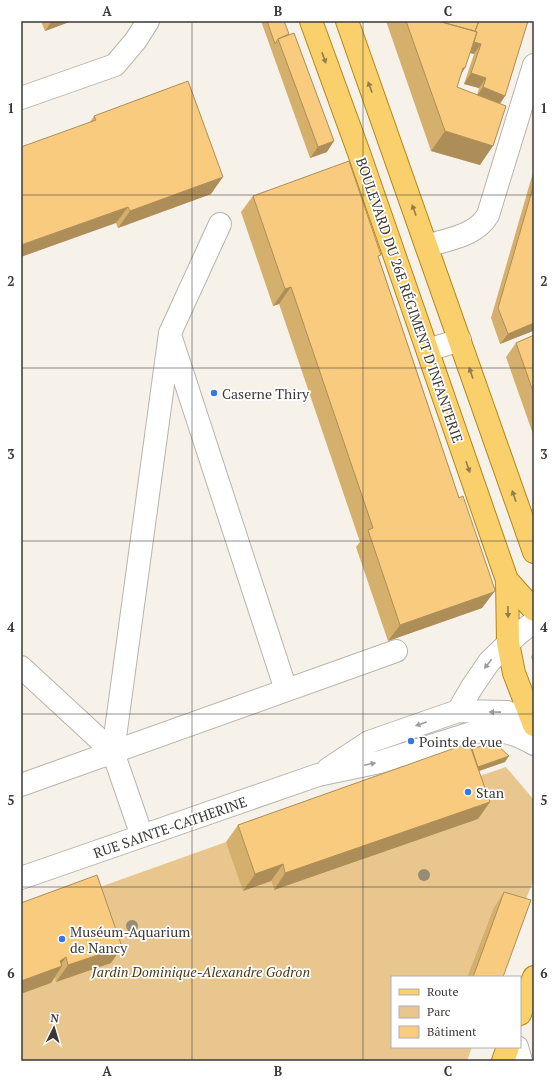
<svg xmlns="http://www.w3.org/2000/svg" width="555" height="1082" viewBox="0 0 555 1082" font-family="'PT Serif',serif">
	<rect width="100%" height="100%" fill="#f7f2e9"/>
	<path fill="#e8c68e" d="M506 767 534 800V879L519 917 493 909 467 977H392V1047H472L467 1061H21V994L50 983 54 974 57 982 86 892 226 842 271 881 274 890 478 819 465 781Z"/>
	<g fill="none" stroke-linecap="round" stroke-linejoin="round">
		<defs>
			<path id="minor" d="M21 98 115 65 136 40 148 21
				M427 246C448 239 476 236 488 215L534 65
				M171 338 286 690
				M428 350 460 340
				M21 667 113 752
				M458 711 472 687 489 662 518 634 534 622
				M328 769 369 742 458 711 507 712 531 719
				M21 785 396 651
				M142 836 113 752 170 333 220 224
				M21 878 318 775 380 762 475 732C500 729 513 732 534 744
				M517 1047 521 1061"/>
			<path id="major" d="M311 21 359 153 507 580 508 643 514 673 534 725
				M347 21 534 552
				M507 580 534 610
				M520 1014 534 977
				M503 1061 508 1047"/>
		</defs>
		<use href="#minor" stroke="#b8b4ac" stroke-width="24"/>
		<use href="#major" stroke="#b48619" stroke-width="24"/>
		<use href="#minor" stroke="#fff" stroke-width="22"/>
		<use href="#major" stroke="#f9d06c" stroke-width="22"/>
	</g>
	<g fill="#988c76">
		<circle cx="424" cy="875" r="6"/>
		<circle cx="132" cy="926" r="6"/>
	</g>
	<path fill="#d5af6c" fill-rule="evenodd" d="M41 21H72L45 31Z
		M261 21H284L327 152 310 158Z
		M386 21H528L505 96 500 104 480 165 431 151ZM470 53 474 54 464 84 479 88 477 95 457 87 461 75Z
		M94 116 211 194 118 228 116 223 90 122Z
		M534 169V330L533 331 500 344 491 318Z
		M253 196 379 258 459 498 494 592 482 608 388 641 356 547 360 542 279 304 273 306 241 212Z
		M534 335V437L506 357 516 343Z
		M534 652V664L531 657Z
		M472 749 505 762 479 771 478 819 274 890 271 881 243 891 226 842 238 825Z
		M504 892 503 977H467L493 909Z
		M21 903 122 947 111 963 56 982 55 977 51 983Z"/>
	<path fill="#ae8e58" d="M52 21H72L45 31Z
		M406 21 481 44 474 54 412 37Z
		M463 68H465L452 88Z
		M471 73 486 78 479 88 464 84Z
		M483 87 505 96 498 106 476 97Z
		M445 131 493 146 480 165 431 151Z
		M334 141 327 152 310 158 318 147Z
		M223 177 211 194 118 228 130 211Z
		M128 207 116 223 21 257V245Z
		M291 287 279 304 273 306 285 289Z
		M534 323V330L533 331 500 344 508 334Z
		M494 592 482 608 388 641 400 625Z
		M509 756 505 762 467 775 471 769Z
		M490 802 478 819 274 890 285 873Z
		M283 864 271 881 243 891 255 874Z
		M122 947 111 963 56 982 68 965Z
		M66 957 59 967 62 966 51 983 21 994V981Z"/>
	<path fill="#f8cb7e" stroke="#ae8e58" d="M267 21H284L289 34 278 39 275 44Z
		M406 21H438L477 32 465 68H463L457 87 506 106 493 146 445 131Z
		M438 21H479L475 31Z
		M479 21H528L505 96 483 87 486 78 471 73 481 44 474 42 477 32 475 31Z
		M294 33 334 141 318 147 278 39Z
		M188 81 223 177 130 211 128 207 21 245V147L96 120 94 116Z
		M349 161 381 255 378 256 459 498 463 496 495 590 494 592 400 625 368 530 373 528 291 287 285 289 253 196Z
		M534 184V323L508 334 498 308Z
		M534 335V394L516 343Z
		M494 742 509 756 478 767 472 749Z
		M469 743 490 802 285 873 283 864 255 874 238 825Z
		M97 875 122 947 68 965 66 957 60 961 62 966 21 981V903Z
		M504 892 531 900 503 977H473Z"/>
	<defs><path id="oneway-solid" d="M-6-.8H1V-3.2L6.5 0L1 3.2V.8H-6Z"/></defs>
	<g fill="#907d4e">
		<use href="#oneway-solid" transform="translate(324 58) rotate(70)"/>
		<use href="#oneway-solid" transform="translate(370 87) rotate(-110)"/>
		<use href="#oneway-solid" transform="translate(414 210) rotate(-110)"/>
		<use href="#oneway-solid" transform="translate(471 373) rotate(-109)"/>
		<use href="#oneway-solid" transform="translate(468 467) rotate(71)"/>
		<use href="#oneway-solid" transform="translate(514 496) rotate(-109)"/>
		<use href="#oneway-solid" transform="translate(508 612) rotate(89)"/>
	</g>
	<g fill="#9d9c9a">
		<use href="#oneway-solid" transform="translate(488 664) rotate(128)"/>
		<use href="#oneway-solid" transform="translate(495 712) rotate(-179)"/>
		<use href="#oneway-solid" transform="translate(421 724) rotate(161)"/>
		<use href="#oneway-solid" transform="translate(370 764) rotate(-12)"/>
	</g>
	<path fill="none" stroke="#3b3936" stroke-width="1" stroke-opacity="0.55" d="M192 21V1061M363 21V1061M21 195H534M21 368H534M21 541H534M21 714H534M21 887H534"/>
	<g fill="#3478e5" stroke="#fff" stroke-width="1.5">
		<circle cx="214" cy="393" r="4"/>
		<circle cx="411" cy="741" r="4"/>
		<circle cx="468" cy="792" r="4"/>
		<circle cx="62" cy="939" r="4"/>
	</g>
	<g text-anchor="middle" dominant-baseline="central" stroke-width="3.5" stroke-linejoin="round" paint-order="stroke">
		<g font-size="14" fill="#3b3936" stroke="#fff">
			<text transform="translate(410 300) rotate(71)">BOULEVARD DU 26E RÉGIMENT D'INFANTERIE</text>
			<text transform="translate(170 827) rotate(-19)">RUE SAINTE-CATHERINE</text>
		</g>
		<g font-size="14" fill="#3b3936" stroke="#fff" text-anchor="start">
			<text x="222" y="393">Caserne Thiry</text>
			<text x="419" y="741">Points de vue</text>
			<text x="476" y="792">Stan</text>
			<text x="70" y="931">Muséum-Aquarium<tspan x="70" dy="16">de Nancy</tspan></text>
		</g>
		<g font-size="14" font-style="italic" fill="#4b3817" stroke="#fff">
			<text x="201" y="971">Jardin Dominique-Alexandre Godron</text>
		</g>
	</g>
	<rect width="555" height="1082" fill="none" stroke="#ffffff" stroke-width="44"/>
	<rect x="391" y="976" width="130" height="72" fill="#ffffff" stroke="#b1b0af"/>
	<rect x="399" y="989" width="20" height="6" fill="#f9d06c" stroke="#b1b0af"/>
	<text x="427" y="996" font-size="12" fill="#3b3936">Route</text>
	<rect x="399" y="1006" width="20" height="12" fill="#e8c68e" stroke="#b1b0af"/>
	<text x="427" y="1016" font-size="12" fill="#3b3936">Parc</text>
	<rect x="399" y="1026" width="20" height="12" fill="#f8cb7e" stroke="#b1b0af"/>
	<text x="427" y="1036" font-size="12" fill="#3b3936">Bâtiment</text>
	<g transform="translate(54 1028) rotate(5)" stroke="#ffffff" stroke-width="3" paint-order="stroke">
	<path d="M0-3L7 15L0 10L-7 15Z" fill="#3b3936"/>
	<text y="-6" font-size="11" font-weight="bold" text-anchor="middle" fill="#3b3936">N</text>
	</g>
	<rect x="22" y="22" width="511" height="1038" fill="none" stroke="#3b3936" stroke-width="1.5"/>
	<g font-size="13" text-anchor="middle" font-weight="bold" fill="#3b3936">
		<text x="107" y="16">A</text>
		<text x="278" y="16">B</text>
		<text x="448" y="16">C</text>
		<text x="11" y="113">1</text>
		<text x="544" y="113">1</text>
		<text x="11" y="286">2</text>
		<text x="544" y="286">2</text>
		<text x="11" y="459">3</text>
		<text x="544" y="459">3</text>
		<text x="11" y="632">4</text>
		<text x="544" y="632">4</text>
		<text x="11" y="805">5</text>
		<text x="544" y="805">5</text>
		<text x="11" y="978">6</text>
		<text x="544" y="978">6</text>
		<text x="107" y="1076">A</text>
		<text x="278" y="1076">B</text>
		<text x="448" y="1076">C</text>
	</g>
</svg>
